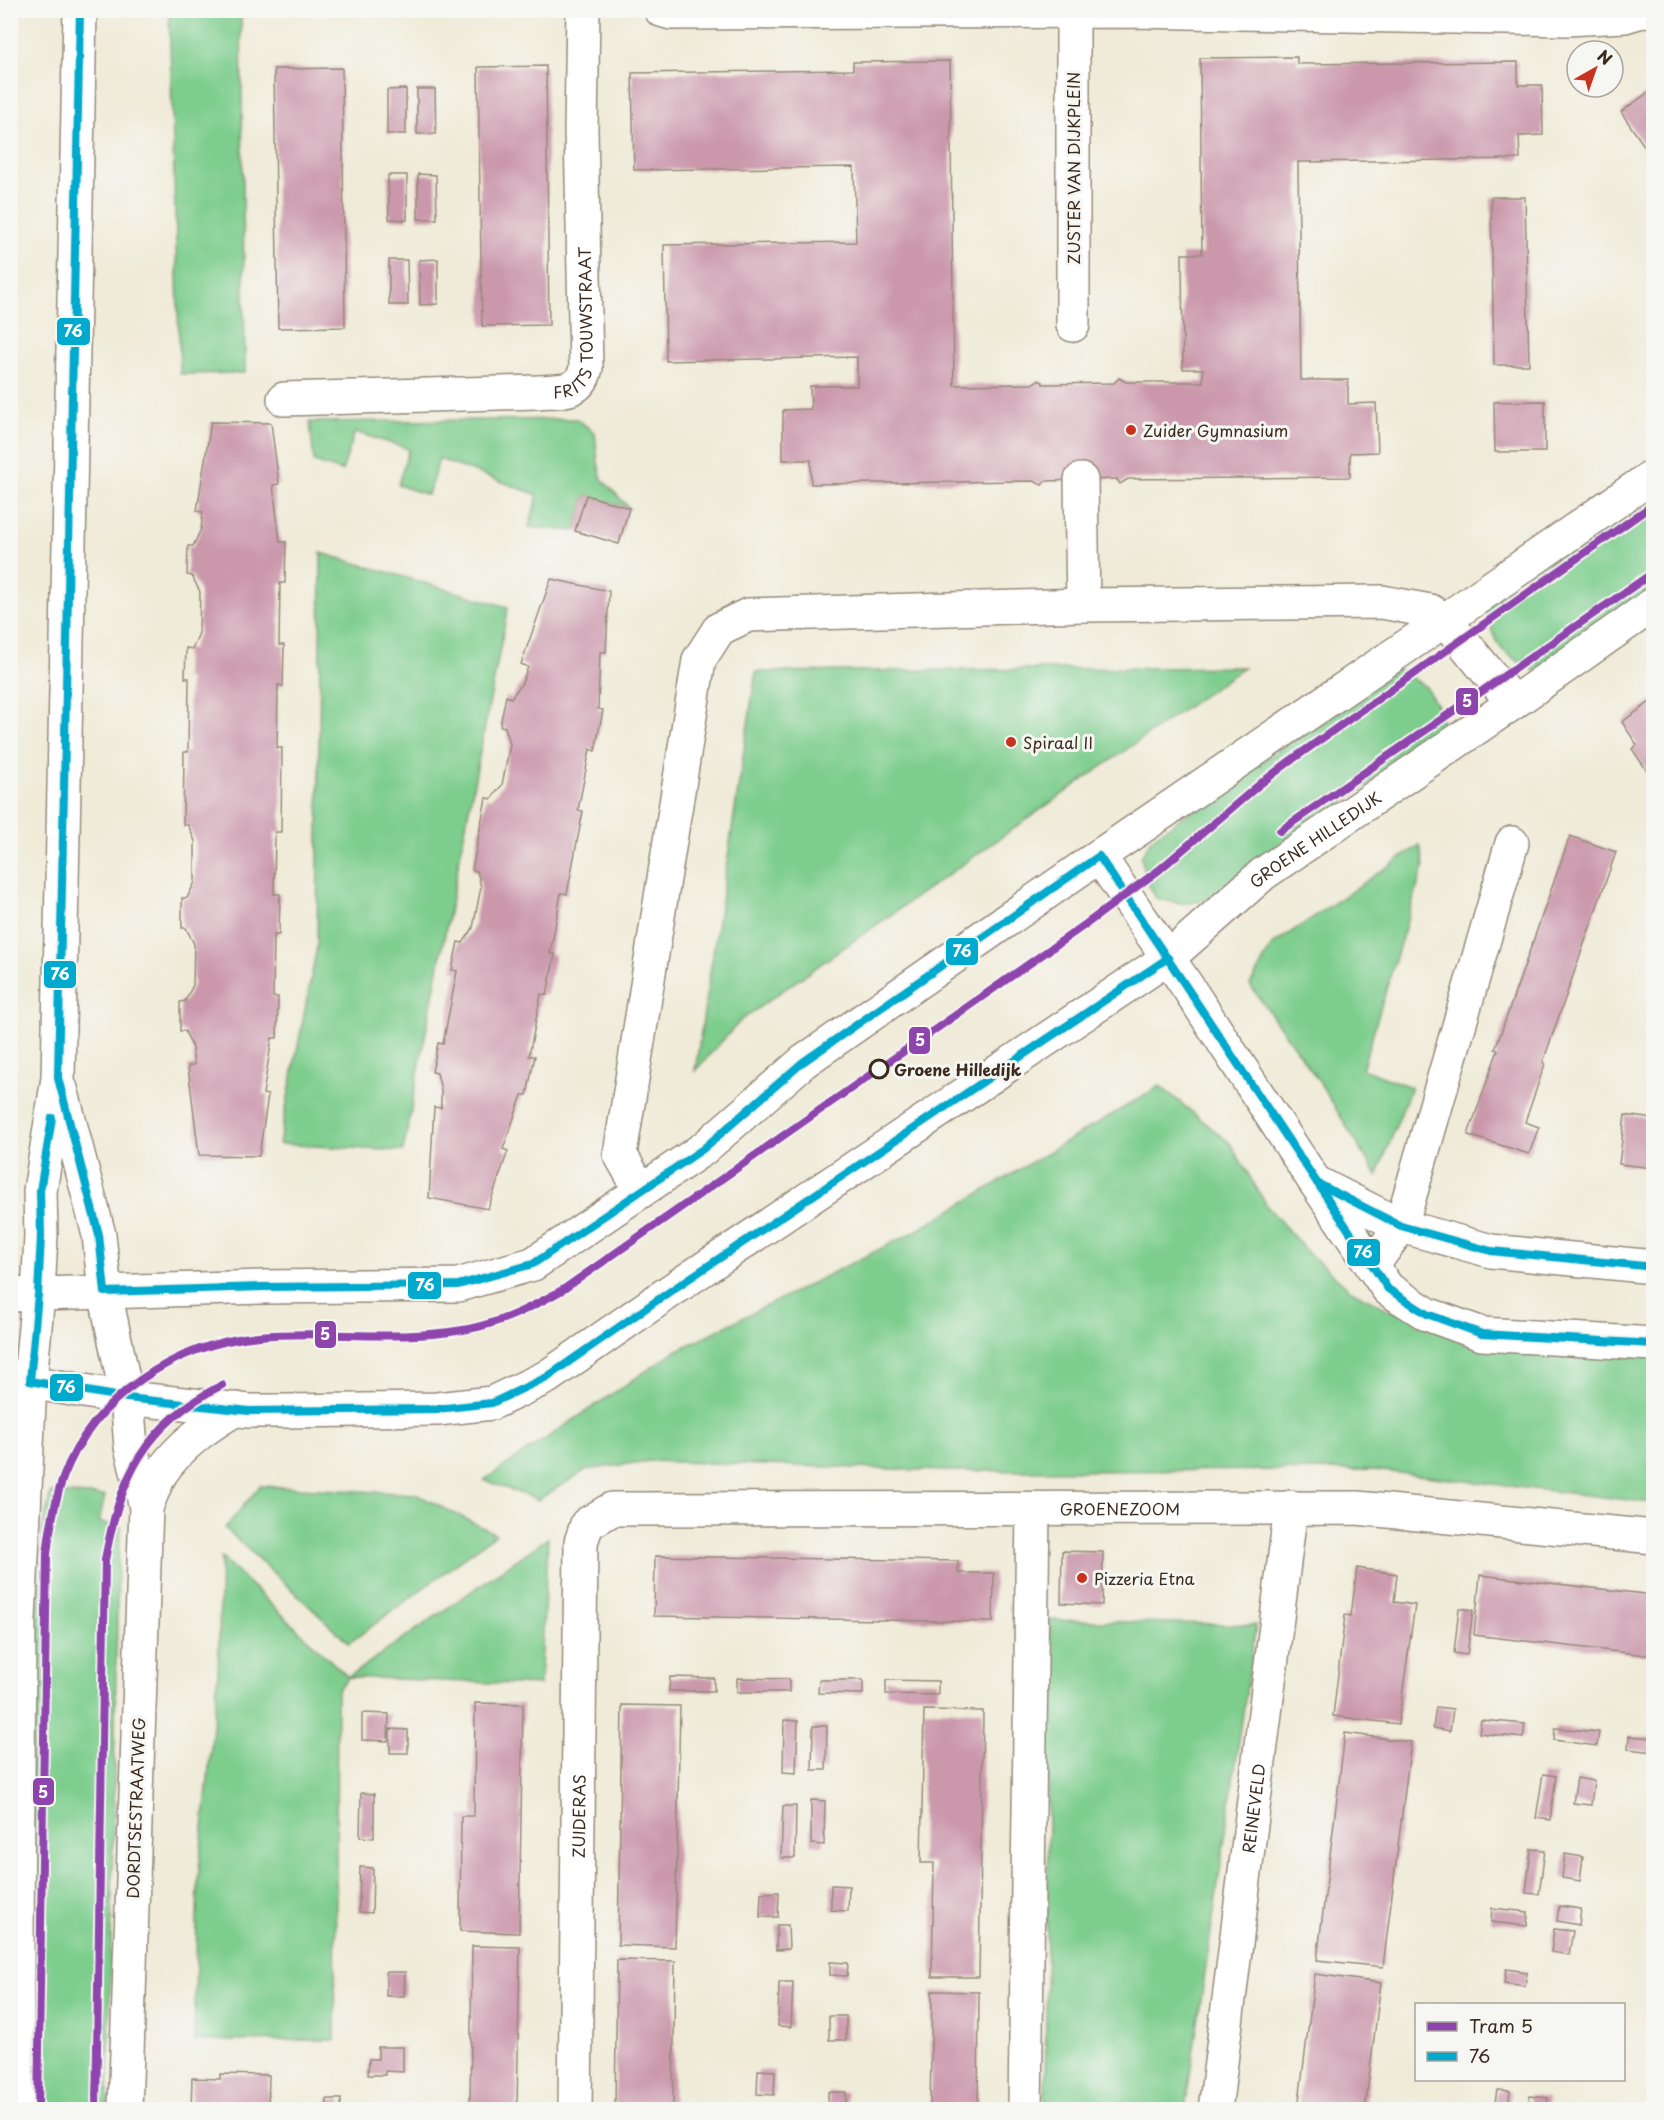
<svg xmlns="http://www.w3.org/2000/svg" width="1664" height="2120" viewBox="0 0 1664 2120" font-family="'Playpen Sans',sans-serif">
	<rect width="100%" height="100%" fill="#f6f6f2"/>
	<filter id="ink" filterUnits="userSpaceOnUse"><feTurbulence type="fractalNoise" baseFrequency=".0167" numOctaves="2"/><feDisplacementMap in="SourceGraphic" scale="12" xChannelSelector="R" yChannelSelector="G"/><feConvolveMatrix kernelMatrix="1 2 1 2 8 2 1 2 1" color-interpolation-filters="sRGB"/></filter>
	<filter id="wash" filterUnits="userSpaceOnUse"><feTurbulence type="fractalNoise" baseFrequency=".008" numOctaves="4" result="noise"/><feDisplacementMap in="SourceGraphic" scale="24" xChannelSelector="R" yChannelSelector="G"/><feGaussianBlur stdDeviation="1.35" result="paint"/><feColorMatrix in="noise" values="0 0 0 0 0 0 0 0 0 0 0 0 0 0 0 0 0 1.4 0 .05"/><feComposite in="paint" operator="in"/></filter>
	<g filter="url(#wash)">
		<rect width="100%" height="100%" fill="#f0ebd8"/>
		<path fill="#7dcd8d" stroke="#5c7c56" stroke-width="1.5" d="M169 11H241L245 373 180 374Z
			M577 419 595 433 598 463 602 479 629 508 586 495 575 531 529 527 538 495 439 459 428 495 398 485 409 449 355 432 342 471 314 462 310 422Z
			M1653 490V589L1535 671C1498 650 1495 649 1486 606Z
			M321 553 508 607 403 1151 279 1144 317 947Z
			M1244 667 741 1020 695 1071 756 672Z
			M1396 668 1426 687 1437 706 1445 731 1205 900C1187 906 1174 903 1156 898L1145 878 1141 857 1151 839Z
			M1420 845 1424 865 1362 1069 1411 1087 1377 1176 1320 1083 1250 985 1272 945Z
			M1160 1086 1230 1143 1267 1206 1308 1253 1351 1290 1393 1312 1653 1348V1503L1374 1470 948 1471 649 1461 586 1470 538 1500 484 1480 676 1351 916 1231Z
			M260 1486 416 1494 496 1534 349 1643 225 1528Z
			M51 1493 105 1496 99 1522 121 1527 118 1561 108 2109 26 2110 34 1604H38L41 1534Z
			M548 1538 540 1685 349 1677 337 1690 335 2040 194 2041 198 1881 218 1674 221 1557 348 1677Z
			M1050 1620 1256 1625 1185 2109H1045Z"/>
		<g id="blocks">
			<path fill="#ca97ab" d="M1297 57V64L1518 62V85H1542L1543 135 1519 136 1520 159 1298 162 1301 380H1348V404L1376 403 1378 452 1350 453V477L1128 479 1120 484 1117 479 1045 481 1042 485 1034 481 811 484V460H783V410L811 409 810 386H857V357L666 361 664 245 856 242 854 167 634 170 632 73 853 70V62L950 61 954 385 1032 384 1038 380 1043 382V384L1114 383 1119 378 1126 382H1203V369H1183L1182 254H1202L1200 58Z
				M546 66 549 325 482 326 478 67Z
				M342 68 345 327 278 328 274 69Z
				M406 89V134H387V90Z
				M417 89H435L436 134H417Z
				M1653 89V159L1621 112Z
				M418 174 436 175 437 219H418Z
				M388 175H407V220L389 219Z
				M1491 197H1525L1529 365H1494Z
				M438 259V304L420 305 419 260Z
				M389 260H407L408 305H389Z
				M1545 401V452H1495L1494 402Z
				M211 422 271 423 279 484 273 485 280 542H286L285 583H280L279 645H284L283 686 278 685 277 748H282L281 832H275L274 894H280L279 935H274L273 997H278L277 1038H272L263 1094 268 1095 259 1156 199 1155 188 1066 194 1065 192 1047 185 1031H180V1002L185 1001 193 985 194 944 186 928H182V898H187L195 882V841L188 825H183L184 752H188L189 678H185L186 648 192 649 199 633 200 592 192 576 187 575 188 546H193L201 529 203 512 197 511Z
				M586 495 629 508 619 544 575 531Z
				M551 579 609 591 606 652H600L598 709 603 710 595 751 590 749 578 810 583 811 567 894 561 893 550 954H555L547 995 541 994 529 1056H535L527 1095H522L503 1149 508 1151 488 1209 429 1198 434 1107 441 1108V1090L437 1073 432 1072 438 1043 443 1044 457 971 452 970 458 942 463 943 473 928 481 887 477 871 472 870 486 798 491 799 502 785 510 744 505 727 500 726 506 696 511 698 522 683 528 667 521 664Z
				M1653 700V771L1651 768 1647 771 1632 749 1637 745 1622 722Z
				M1570 836 1616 852 1543 1062 1545 1064 1525 1122 1539 1127 1529 1154 1468 1135 1498 1050 1495 1049 1496 1047Z
				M1625 1115 1653 1119V1168L1619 1164Z
				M1062 1551 1103 1552 1102 1605 1061 1603Z
				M655 1556 958 1561V1573H994L993 1622 654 1616Z
				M1357 1568 1397 1574 1394 1602 1415 1605 1398 1724 1333 1716 1345 1615 1351 1616Z
				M1480 1575 1653 1595V1656L1474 1635Z
				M1459 1608 1473 1610 1467 1655 1454 1653Z
				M670 1677 714 1678V1691H669Z
				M737 1678 789 1679V1692H737Z
				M819 1680H863V1694L818 1693Z
				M886 1680 938 1681V1695L886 1694Z
				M475 1703 523 1704 519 1933 460 1931 461 1816H474Z
				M622 1705 680 1706 675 1947 618 1945Z
				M1436 1707 1453 1709 1450 1731 1433 1728Z
				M924 1710 983 1711 979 1977H932L934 1863H921Z
				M362 1713 389 1714 388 1741 362 1740Z
				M784 1720 798 1721 796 1773 783 1772Z
				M1481 1720 1525 1724 1523 1738 1479 1733Z
				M813 1726H827L826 1770H812Z
				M1555 1728 1599 1732 1597 1746 1554 1740Z
				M390 1729 408 1730V1753H390Z
				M1345 1733 1411 1742 1383 1967 1317 1960Z
				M1629 1736 1653 1738V1752L1628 1749Z
				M1543 1774 1556 1776 1550 1820 1536 1818Z
				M1577 1778 1594 1781 1591 1805 1573 1803Z
				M361 1793 374 1794V1838L360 1837Z
				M811 1800 825 1801 824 1845 811 1844Z
				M783 1806H796L795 1858H781Z
				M1531 1849 1545 1850 1539 1894 1526 1893Z
				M1565 1854 1583 1857 1580 1881 1562 1878Z
				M360 1867 373 1868 372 1913 359 1912Z
				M831 1885 849 1886 848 1911 831 1910Z
				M779 1892 778 1917H760L761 1893Z
				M1559 1906 1581 1909 1579 1925 1557 1921Z
				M1492 1908 1528 1912 1527 1926 1491 1922Z
				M777 1925H788L789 1949 776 1950Z
				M1554 1929 1573 1931 1569 1955 1551 1952Z
				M472 1946 520 1947 517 2109H470Z
				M617 1960 675 1961 673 2109H615Z
				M830 1962 848 1963 847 1976 830 1975Z
				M1506 1969 1527 1972 1525 1986 1504 1983Z
				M386 1972H405L404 1996H386Z
				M1315 1974 1381 1983 1365 2109H1298Z
				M779 1982H793L791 2027 778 2026Z
				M932 1991 979 1992 978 2109H930Z
				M829 2016H846V2040H829Z
				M378 2047H403V2072L385 2071V2075H368L369 2059H378Z
				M758 2070 775 2071 774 2095 757 2094Z
				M220 2074 269 2075 268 2109H191L192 2078 220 2079Z
				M1497 2090 1510 2091 1508 2109H1494Z
				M828 2092H846V2109H828Z
				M1530 2096 1548 2098 1546 2109H1528Z
				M327 2099H341V2109H327Z"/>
		</g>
	</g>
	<g filter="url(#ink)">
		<use href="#blocks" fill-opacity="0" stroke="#968a7b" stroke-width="1.5"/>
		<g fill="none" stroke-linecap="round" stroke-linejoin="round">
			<defs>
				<g id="minor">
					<path d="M661 10 671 13 1131 11 1566 19 1625 16 1645 10"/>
					<path d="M1073 11V325"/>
					<path id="s1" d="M284 399 537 392C560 390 580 395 586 368L581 130 583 10"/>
					<path d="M1081 480 1083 605"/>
					<path d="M1099 856 1189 989 1315 1182 1388 1289 1427 1314 1482 1334 1654 1344"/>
					<path d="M61 1089 99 1235 105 1292 127 1398 131 1447 146 1507 125 2110"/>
					<path d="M1319 1184 1401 1226 1491 1251 1654 1267"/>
					<path d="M641 1191 620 1154 699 660 719 629 748 615 1083 605 1382 602 1430 611 1445 620 1513 703"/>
					<path d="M1372 1266 1401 1226 1512 843"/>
					<path d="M10 1295 262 1287 458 1285 533 1264 703 1149 803 1062 1099 856 1445 620 1654 475"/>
					<path id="s2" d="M10 1379 127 1398 249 1411H284L437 1409 492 1403 547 1377 672 1290 1168 958 1263 874 1513 703 1654 604"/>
					<path d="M146 1507C151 1496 155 1483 161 1473 180 1445 207 1426 236 1409"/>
					<path d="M16 2110 19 1620 30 1381 38 1294 41 1236 40 1191 58 1078 80 10"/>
					<path id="s3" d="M575 2110 581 1542 587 1524 612 1509 1357 1508 1654 1537"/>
					<path d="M1025 2110 1033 1509"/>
					<path id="s4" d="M1215 2110 1291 1507"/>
				</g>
			</defs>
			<use href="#minor" stroke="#968a7b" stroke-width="36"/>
			<use href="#minor" stroke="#fff" stroke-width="33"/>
			<defs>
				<path id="bus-1" d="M80 10 58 1078 99 1235 105 1292 262 1287 458 1285 533 1264 703 1149 803 1062 1099 856 1388 1289 1427 1314 1482 1334 1654 1344
					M52 1118 40 1191 41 1236 38 1294 30 1381 127 1398 249 1411 437 1409 492 1403 547 1377 672 1290 1168 958
					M1317 1183 1401 1226 1491 1251 1654 1267"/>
			</defs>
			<use href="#bus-1" stroke="#f6f6f2" stroke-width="12"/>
			<use href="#bus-1" stroke="#00a9ce" stroke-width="8"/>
			<defs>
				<path id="tram-1" d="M1280 831 1654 572
					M38 2110 47 1554C50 1528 54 1503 63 1478 93 1397 175 1344 259 1336 327 1330 395 1342 463 1330 500 1324 532 1307 564 1289L1086 924 1159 870 1260 784 1290 761 1654 504
					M96 2110 105 1560C120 1477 144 1425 222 1385"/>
			</defs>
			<use href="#tram-1" stroke="#f6f6f2" stroke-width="12"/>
			<use href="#tram-1" stroke="#8e44ad" stroke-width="8"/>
		</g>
	</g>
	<g fill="#c8321e" stroke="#f6f6f2" stroke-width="2">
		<circle cx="1131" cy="430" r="6"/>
		<circle cx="1011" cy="742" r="6"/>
		<circle cx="1082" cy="1578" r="6"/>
	</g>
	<circle fill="#f6f6f2" stroke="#3b2a1e" stroke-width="3" cx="879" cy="1069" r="9"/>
	<g text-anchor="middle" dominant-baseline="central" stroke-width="6" stroke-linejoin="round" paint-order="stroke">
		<g font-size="16" fill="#3b2a1e" stroke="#f6f6f2">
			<text transform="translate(1073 168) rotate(-90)">ZUSTER VAN DIJKPLEIN</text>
			<text stroke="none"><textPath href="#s1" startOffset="352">FRITS TOUWSTRAAT</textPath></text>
			<text stroke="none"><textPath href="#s2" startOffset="1484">GROENE HILLEDIJK</textPath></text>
			<text stroke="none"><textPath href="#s3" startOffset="1124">GROENEZOOM</textPath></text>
			<text transform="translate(135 1808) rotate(-88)">DORDTSESTRAATWEG</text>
			<text stroke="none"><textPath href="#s4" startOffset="304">REINEVELD</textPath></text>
			<text stroke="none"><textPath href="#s3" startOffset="294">ZUIDERAS</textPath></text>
		</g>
		<g font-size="16" fill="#3b2a1e" stroke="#f6f6f2" text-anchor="start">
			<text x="1143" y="430">Zuider Gymnasium</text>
			<text x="1023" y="742">Spiraal II</text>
			<text x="1094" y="1578">Pizzeria Etna</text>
		</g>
		<g font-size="16" font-weight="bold" fill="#3b2a1e" stroke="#f6f6f2" text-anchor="start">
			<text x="894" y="1069">Groene Hilledijk</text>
		</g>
	</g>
	<g stroke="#f6f6f2" stroke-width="2">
		<rect x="56" y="317" width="35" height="29" rx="6" fill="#00a9ce"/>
		<rect x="1455" y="687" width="24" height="29" rx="6" fill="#8e44ad"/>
		<rect x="945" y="937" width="34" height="29" rx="6" fill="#00a9ce"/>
		<rect x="43" y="960" width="34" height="29" rx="6" fill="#00a9ce"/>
		<rect x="908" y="1026" width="23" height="29" rx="6" fill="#8e44ad"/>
		<rect x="1346" y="1238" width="35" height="29" rx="6" fill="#00a9ce"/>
		<rect x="407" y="1271" width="35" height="29" rx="6" fill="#00a9ce"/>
		<rect x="314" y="1320" width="23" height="29" rx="6" fill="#8e44ad"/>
		<rect x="49" y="1373" width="35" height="29" rx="6" fill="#00a9ce"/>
		<rect x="32" y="1777" width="23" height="29" rx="6" fill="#8e44ad"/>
	</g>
	<g font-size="16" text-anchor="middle" font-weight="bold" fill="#fff">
		<text x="73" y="337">76</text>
		<text x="1467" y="707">5</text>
		<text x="962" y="957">76</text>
		<text x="60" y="980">76</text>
		<text x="920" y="1046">5</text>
		<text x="1363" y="1258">76</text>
		<text x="425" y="1291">76</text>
		<text x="325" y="1340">5</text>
		<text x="66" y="1393">76</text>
		<text x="43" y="1798">5</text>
	</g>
	<rect width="1664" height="2120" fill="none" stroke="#f6f6f2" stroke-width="36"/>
	<rect x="1415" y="2003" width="210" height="78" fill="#f6f6f2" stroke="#aba49d" stroke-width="1.5"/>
	<rect x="1427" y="2022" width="30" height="9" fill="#8e44ad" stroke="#aba49d" stroke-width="1.5"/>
	<text x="1469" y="2033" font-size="18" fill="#3b2a1e">Tram 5</text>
	<rect x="1427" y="2052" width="30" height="9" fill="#00a9ce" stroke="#aba49d" stroke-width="1.5"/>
	<text x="1469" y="2063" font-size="18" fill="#3b2a1e">76</text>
	<g transform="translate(1595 69) rotate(40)"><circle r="28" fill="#f6f6f2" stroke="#aba49d" stroke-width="1.5"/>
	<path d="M0-4.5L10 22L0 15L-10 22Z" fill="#c8321e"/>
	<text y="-9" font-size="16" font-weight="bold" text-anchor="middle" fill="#3b2a1e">N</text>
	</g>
</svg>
